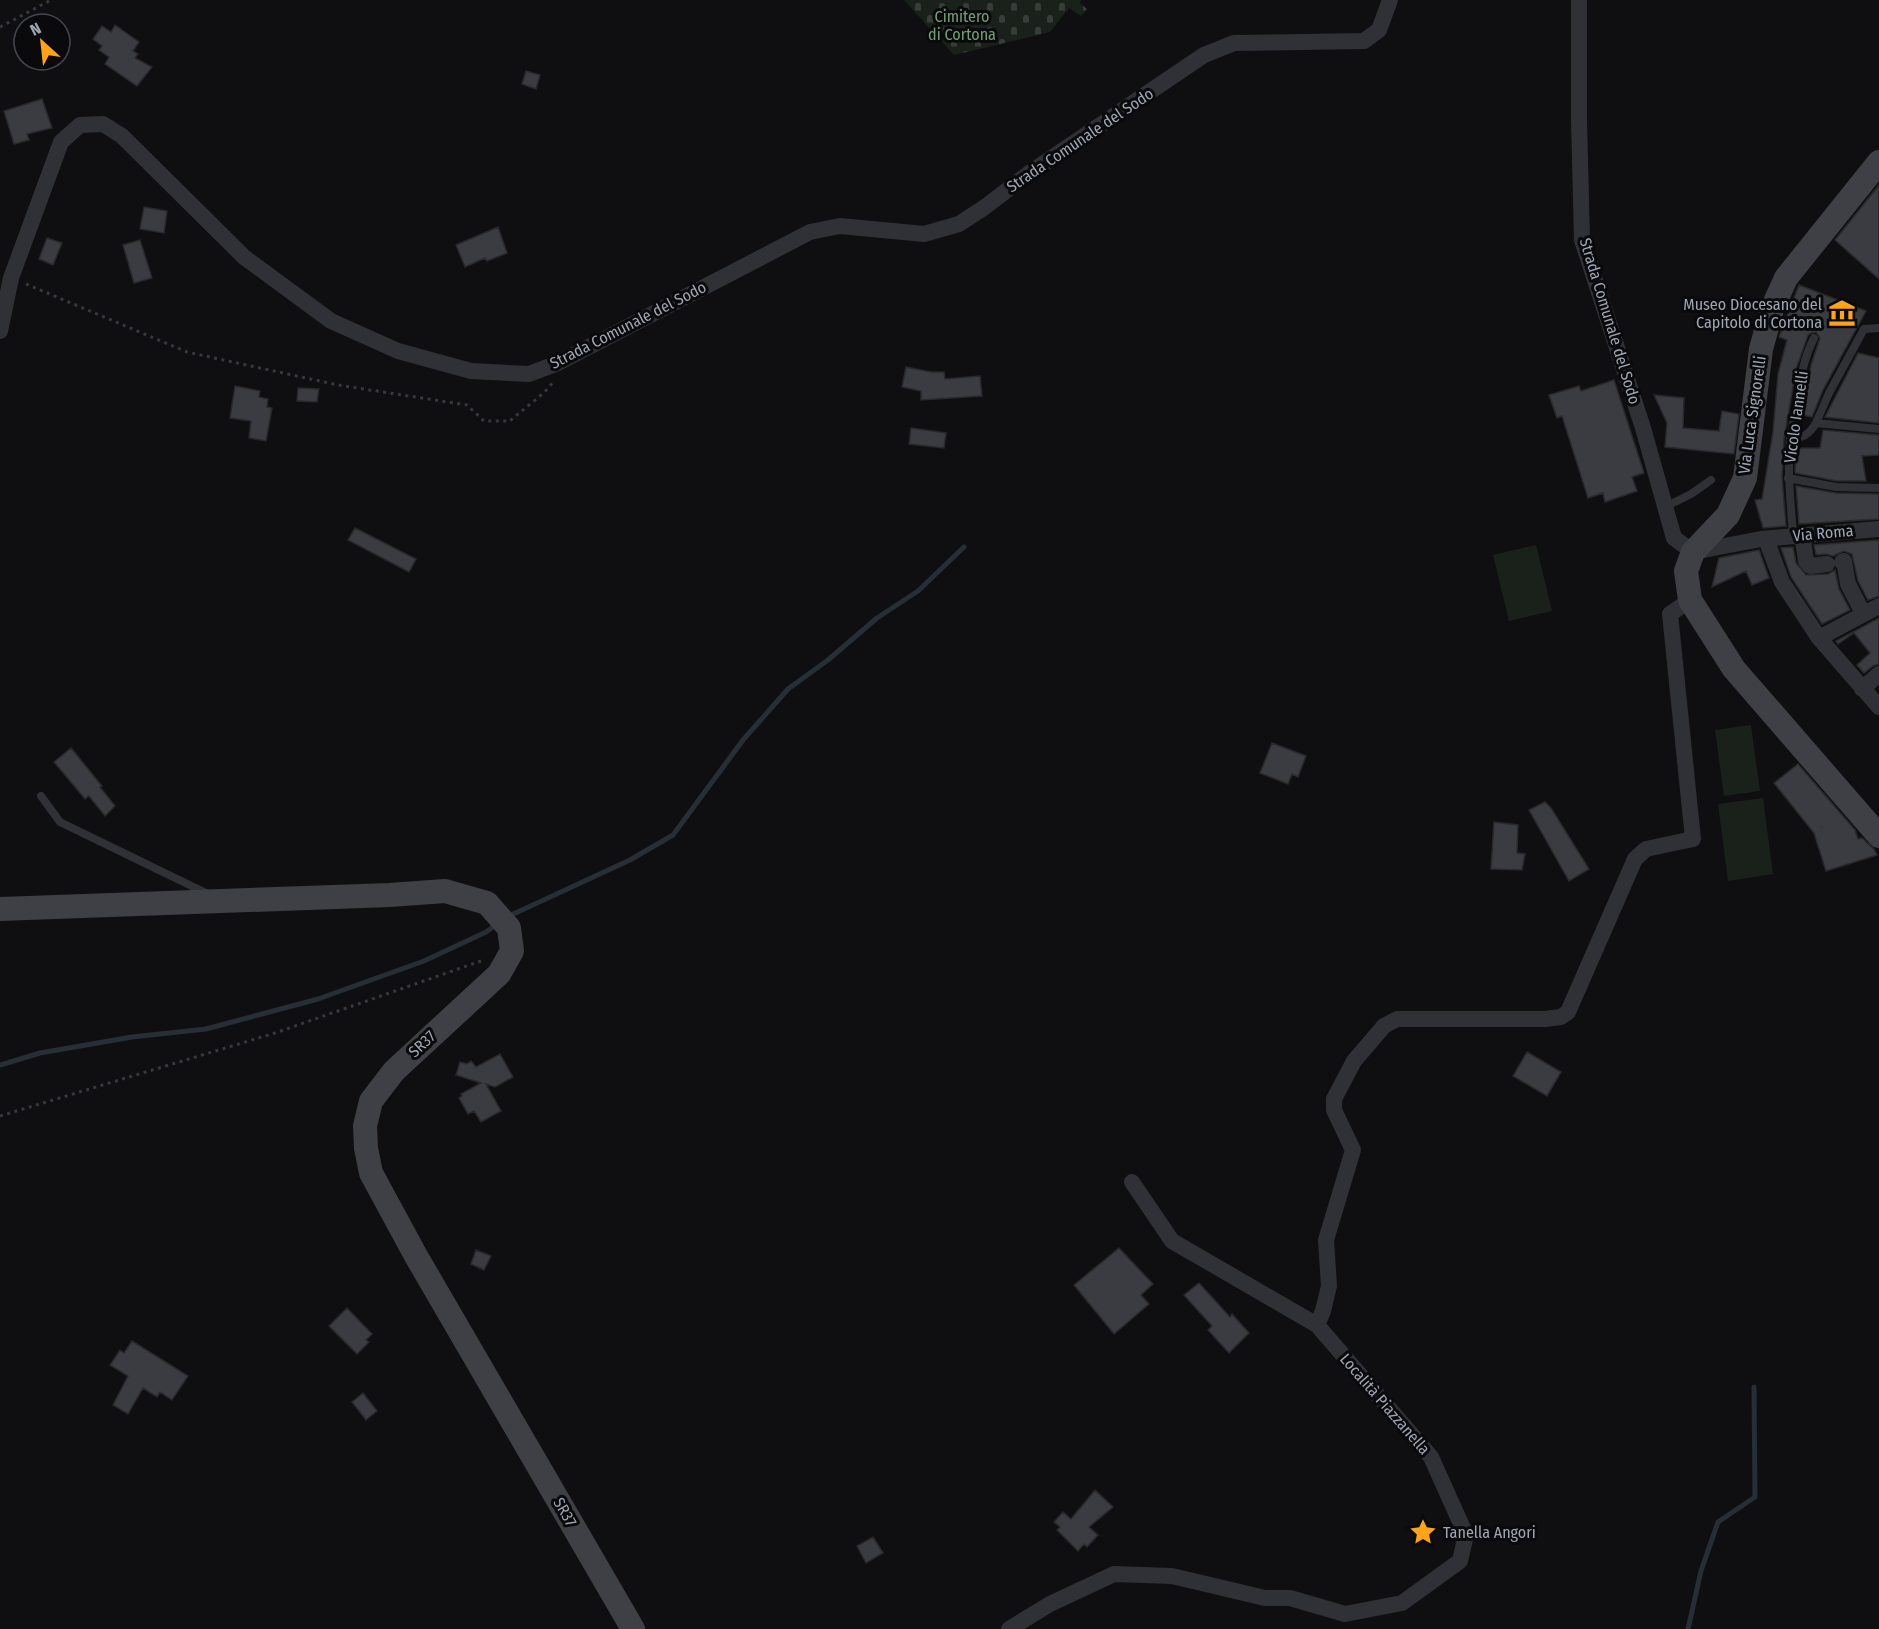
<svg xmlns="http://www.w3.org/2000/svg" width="1879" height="1629" viewBox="0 0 1879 1629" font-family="'Fira Sans Condensed',sans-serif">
	<defs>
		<pattern id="cemetery-stones" width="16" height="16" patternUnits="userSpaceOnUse" patternTransform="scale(1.5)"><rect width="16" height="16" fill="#19211a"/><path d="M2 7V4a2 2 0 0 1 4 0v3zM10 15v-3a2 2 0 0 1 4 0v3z" fill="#373e39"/></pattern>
	</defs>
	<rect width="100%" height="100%" fill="#0f0f11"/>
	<path fill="#19211a" d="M1536 545 1552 611 1509 621 1493 555Z
		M1751 725 1760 791 1724 796 1715 730Z
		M1763 798 1773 874 1728 881 1718 804Z"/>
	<path fill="url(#cemetery-stones)" d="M904 0H1081L1080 3 1087 9 1081 16 1069 8 1050 32 954 55Z"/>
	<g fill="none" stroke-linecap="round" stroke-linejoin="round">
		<path stroke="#252f35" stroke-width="5" d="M509 916 630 860 673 835 743 740 788 689 828 660 877 618 918 591 964 547
			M0 1065 40 1053 132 1037 206 1029 318 999 424 961 486 932 496 925
			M1688 1629 1701 1571 1718 1522 1755 1497 1754 1387"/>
	</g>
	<path fill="#3b3c41" stroke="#29292d" stroke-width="1.5" d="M115 25 139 42 133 51 138 54 135 58 152 67 137 86 105 64 109 57 99 50 102 46 93 39 102 26 111 32Z
		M526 71 540 75 536 89 522 84Z
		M42 99 52 128 27 134 29 140 14 144 4 111Z
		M1879 185V279L1835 240Z
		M144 207 167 211 164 233 140 229Z
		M498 227 507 253 487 261 485 258 465 267 456 245Z
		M47 238 62 243 53 265 39 259Z
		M140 240 152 278 134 283 123 245Z
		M1799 285 1866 311 1823 390 1812 417 1802 415 1811 365 1820 338 1816 332 1811 333 1808 335 1796 369 1784 439 1782 477 1786 526 1763 528 1755 500 1762 499 1773 432 1778 374 1787 340 1779 337Z
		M1858 353 1879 358V423L1825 417Z
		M906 367 931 372H944L945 379 980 376 982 396 921 400V391L902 387Z
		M1614 380 1644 473 1632 477 1637 491 1605 502 1603 493 1588 498 1562 416 1557 418 1549 395 1579 386 1581 391Z
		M235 386 260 391 259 397 268 399 267 407 272 408 266 441 249 438 251 421 230 418Z
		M298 388 319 389 317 402 297 401Z
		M1654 395 1684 398 1683 428 1719 431 1722 411 1739 414 1734 454 1665 447 1667 423Z
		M911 428 946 433 944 448 909 444Z
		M1823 430 1879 435V455L1862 456 1866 481H1837L1795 473 1796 448H1820Z
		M1796 486 1836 493 1879 494V519L1799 524Z
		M355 528 416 559 409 572 348 540Z
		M1879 540V596L1868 600 1858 581 1852 554 1844 551 1833 556 1826 554 1816 555 1814 545Z
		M1793 547 1796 563 1806 575 1828 574 1835 570 1839 589 1850 610 1822 624 1791 577 1781 548Z
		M1759 550 1769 578 1752 585 1746 571 1712 587 1719 558Z
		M1879 618V664L1873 666 1864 673 1857 665 1870 653 1854 633 1838 644 1836 641Z
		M1272 743 1306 756 1298 777 1292 774 1288 784 1260 773Z
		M71 748 102 786 100 787 115 806 105 816 89 796 85 799 54 762Z
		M1798 764 1855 830 1858 839 1862 838 1874 849 1877 855 1826 871 1814 833 1774 783Z
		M1545 802 1551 808 1589 869 1569 881 1529 810Z
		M1494 822 1518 825 1517 853 1525 854 1522 870 1491 869Z
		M1527 1052 1561 1072 1547 1096 1513 1076Z
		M500 1054 513 1077 495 1087 486 1084 501 1111 481 1122 474 1111 468 1114 459 1098 462 1096 461 1094 481 1083 456 1075 460 1062 467 1064 471 1061 476 1067Z
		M1119 1248 1153 1284 1141 1295 1149 1304 1114 1334 1074 1285Z
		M476 1250 491 1256 484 1270 471 1264Z
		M1199 1283 1230 1317 1232 1314 1249 1333 1229 1353 1208 1330 1212 1326 1184 1295Z
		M347 1308 372 1334 366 1340 369 1342 357 1354 329 1326Z
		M132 1341 188 1376 172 1400 160 1392 157 1397 143 1388 128 1414 113 1405 128 1376 110 1365 120 1350 124 1353Z
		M363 1393 377 1411 366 1420 352 1402Z
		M1095 1490 1113 1507 1089 1527 1098 1535 1087 1547 1084 1544 1078 1551 1057 1530 1060 1527 1054 1522 1063 1512 1071 1519Z
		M873 1537 883 1553 866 1563 857 1546Z"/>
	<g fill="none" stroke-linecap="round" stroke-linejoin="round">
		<path stroke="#36383d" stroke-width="3" stroke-dasharray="3 4.5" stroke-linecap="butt" d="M0 27 51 0
			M26 284 187 352 338 385 467 405 484 421H510C518 413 549 391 552 383
			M1821 826 1823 832
			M0 1116 275 1033 481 961"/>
		<path stroke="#303136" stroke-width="8" d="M1816 423 1829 393 1864 329 1879 328
			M1790 439C1803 438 1809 435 1816 423L1879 429
			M1788 478 1836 487 1879 488
			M1665 507 1691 494 1711 480
			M1793 535C1791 504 1787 473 1790 442 1791 430 1795 417 1797 405 1801 379 1802 362 1814 338
			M41 796 60 822 208 894"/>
		<path stroke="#303136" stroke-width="16" d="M1579 0V120L1582 240 1643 428 1674 538 1693 552 1761 539 1879 529
			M0 331 11 278 61 142 80 125 103 124 122 136 244 257 331 321 398 351 471 371 529 374 558 363 810 232 840 226 924 234 959 224 985 207 1028 174 1204 55 1234 43 1364 41 1379 30 1390 0
			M1802 534 1806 561 1810 566 1827 564
			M1766 539 1782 582 1819 638 1879 707
			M1842 562 1844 561 1848 584 1863 613
			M1819 638 1879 606
			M1862 689 1879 674
			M1317 1325 1323 1311 1329 1286 1326 1240 1353 1150 1334 1110V1099L1354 1061 1384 1026 1397 1019H1545L1561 1017 1568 1012 1635 859 1646 849 1693 839 1670 614 1690 600
			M1009 1629 1050 1604 1114 1574 1172 1576 1265 1598H1290L1345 1614 1402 1603 1460 1561 1466 1535 1431 1457 1317 1325 1172 1241 1132 1182"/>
		<path stroke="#3e4046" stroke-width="24" d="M1879 162 1786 278 1772 309 1761 349 1745 478 1728 515 1693 552 1686 571 1690 600 1734 669 1879 836
			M0 909 390 895 445 891 487 903 509 928 512 951 499 974 394 1071 371 1101 365 1126 366 1148 371 1173 416 1256 633 1629"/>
	</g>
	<defs>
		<symbol id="museum-bare" viewBox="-9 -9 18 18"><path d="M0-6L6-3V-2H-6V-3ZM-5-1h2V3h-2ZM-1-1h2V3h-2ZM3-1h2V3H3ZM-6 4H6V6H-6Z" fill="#ffa319" stroke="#0a0a0c" stroke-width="2.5" paint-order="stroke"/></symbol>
		<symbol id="sight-bare" viewBox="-9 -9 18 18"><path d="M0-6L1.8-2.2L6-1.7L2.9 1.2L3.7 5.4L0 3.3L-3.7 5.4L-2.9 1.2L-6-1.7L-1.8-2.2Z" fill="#ffa319" stroke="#0a0a0c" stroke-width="2.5" paint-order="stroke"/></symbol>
	</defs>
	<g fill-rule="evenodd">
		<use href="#museum-bare" x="1823" y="294" width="38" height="38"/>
		<use href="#sight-bare" x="1404" y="1513" width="38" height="38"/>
	</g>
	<g text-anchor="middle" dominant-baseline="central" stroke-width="6" stroke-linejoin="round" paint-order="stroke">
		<g font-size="16" fill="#73a073" stroke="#0a0a0c">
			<text x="962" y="16">Cimitero<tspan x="962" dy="18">di Cortona</tspan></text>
		</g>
		<g font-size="16" fill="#9fa6b3" stroke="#0a0a0c">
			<text transform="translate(1080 140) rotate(-34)">Strada Comunale del Sodo</text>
			<text transform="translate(1610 321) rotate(73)">Strada Comunale del Sodo</text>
			<text transform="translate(628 325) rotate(-27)">Strada Comunale del Sodo</text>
			<text transform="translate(1752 415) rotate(-82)">Via Luca Signorelli</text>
			<text transform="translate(1796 417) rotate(-82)">Vicolo Iannelli</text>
			<text transform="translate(1823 533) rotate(-5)">Via Roma</text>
			<text transform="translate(422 1044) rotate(-43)">SR37</text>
			<text transform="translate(1385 1404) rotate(49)">Località Piazzanella</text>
			<text transform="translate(565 1512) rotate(60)">SR37</text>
		</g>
		<g font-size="16" fill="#9fa6b3" stroke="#0a0a0c" text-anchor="end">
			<text x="1822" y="304">Museo Diocesano del<tspan x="1822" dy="18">Capitolo di Cortona</tspan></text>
			<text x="1443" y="1532" text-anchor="start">Tanella Angori</text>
		</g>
	</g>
	<g transform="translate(42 42) rotate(333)"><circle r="28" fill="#0a0a0c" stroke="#46484f" stroke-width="1.5"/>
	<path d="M0-4.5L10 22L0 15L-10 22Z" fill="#ffa319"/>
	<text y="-9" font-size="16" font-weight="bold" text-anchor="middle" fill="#9fa6b3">N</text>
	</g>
</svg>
